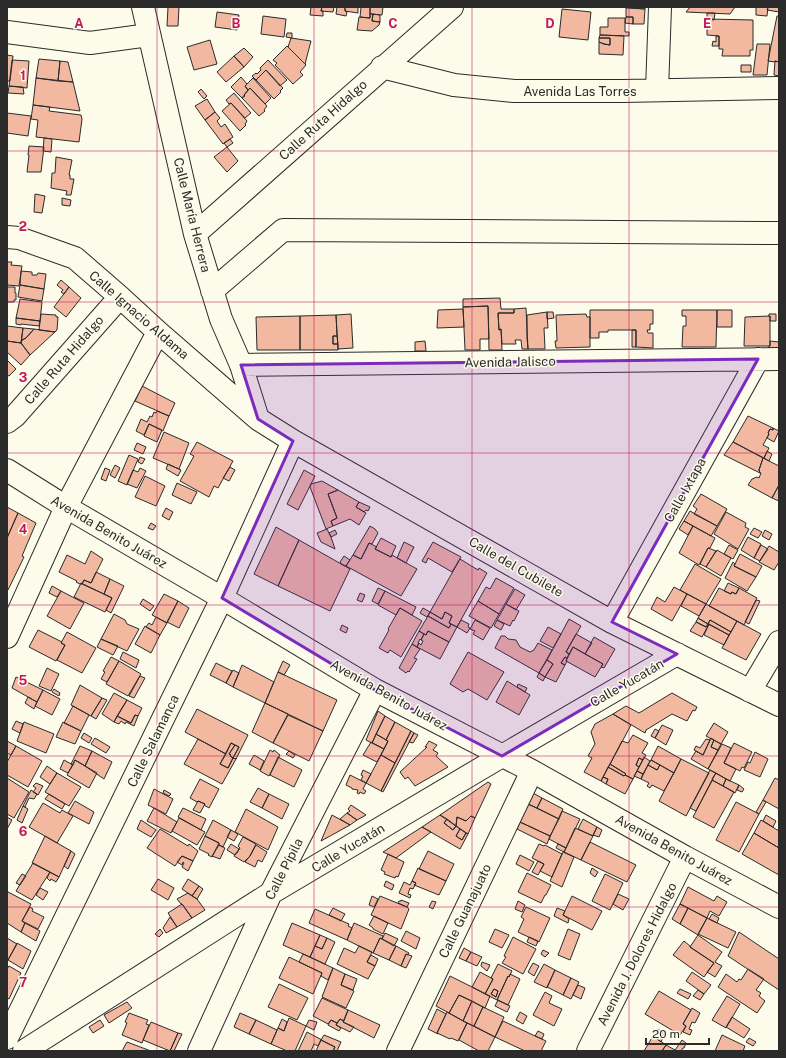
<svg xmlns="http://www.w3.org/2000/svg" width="786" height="1058" viewBox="0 0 786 1058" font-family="'Public Sans',sans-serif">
	<rect width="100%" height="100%" fill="#fdfbea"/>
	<path fill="#f2b8a0" stroke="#2b2b2b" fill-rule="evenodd" d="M168 7H179L178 26H167Z
		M311 7H322L321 11H323V16L310 15Z
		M322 7H334L333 12 321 11Z
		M337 7H345V11L347 12 346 16 336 14Z
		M345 7H358V13L345 11Z
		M361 7H370V18L360 17Z
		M370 7H383L382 15 370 14Z
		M624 7H645V9Z
		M690 7H735L730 14 686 12Z
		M756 7H768L767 16 756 15Z
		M768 7H779V12L767 10Z
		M626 8 645 9 644 24H633V17H626Z
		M562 9 591 12 588 40 559 37Z
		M217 12 239 15 237 30 215 27Z
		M707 13H715L714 20 707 19Z
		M370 14H373L372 21 380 22 379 25 372 31 357 30 359 17 370 18Z
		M373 14 380 15V22L372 21Z
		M263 16 286 19 284 37 261 34Z
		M777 16H779V62L775 61V62L768 61Z
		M626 17H633V24L625 23Z
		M608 18H625V32H629V36L600 35V27H608Z
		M707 19 753 20V50H750V56H722L723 49H719V36L707 35Z
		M287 33H292V38L286 37Z
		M600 35 624 36 623 55 599 54V42L604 44 610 45V38H599Z
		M716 36H719V46H712L713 41 716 42Z
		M291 38 311 41 305 64 288 47Z
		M599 38H610V45L604 44 599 42Z
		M210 40 217 64 194 70 187 47Z
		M757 44H770L767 75H753Z
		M287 46 306 65 300 72 303 75 293 84 275 65 277 63 273 60Z
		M244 48 253 57 244 67 234 56Z
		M7 55 13 56 10 81H7Z
		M234 56 244 67 226 82 217 72Z
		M39 59 60 61 58 81 36 78Z
		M12 60 29 61 27 88 9 86Z
		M268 60 287 80 280 86 266 70 256 80 252 76 256 73 257 74 261 70 260 68Z
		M60 61 68 62 73 82 58 81Z
		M775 61 779 62V76L774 75Z
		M741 65H751V72H741Z
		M266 70 283 88 280 91 281 92 274 99 256 80Z
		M241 77 247 84 245 86 248 90 242 98 231 87Z
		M36 78 73 82 80 111 33 105Z
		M253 78 271 98 265 104 250 88 248 90 245 86Z
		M9 86 23 87 24 94 8 93Z
		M250 88 267 106 264 110 265 111 259 116 242 98 245 96 244 95Z
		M201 89 207 96 204 99 198 92Z
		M234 93 251 113 245 118 231 103 229 104 226 100Z
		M207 99 215 112 205 120 195 106Z
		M231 103 247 121 245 124 246 125 240 131 222 111Z
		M33 105 50 107 49 111 81 115 82 119 79 142 36 137 38 120 31 119Z
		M215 112 220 118 217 121 221 127 225 124 233 137 223 144 205 120Z
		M7 113 31 116 28 136 7 133Z
		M44 138 52 139 51 152 43 151Z
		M230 139 233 143 227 147 224 143Z
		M29 146 44 147 41 172H27L29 155H28Z
		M227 147 238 161 227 172 214 157Z
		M56 157 72 160 69 175H70V179H74L71 195H66L67 191 51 188 52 173H55Z
		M35 194 45 196 42 213 34 212Z
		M62 198 71 200 70 206 62 205Z
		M7 262H12L11 265 22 266 19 286 7 285Z
		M21 271 32 272V275H37L38 273 46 274 44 289 20 285Z
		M61 280 69 287 64 294 61 292 63 290 57 285Z
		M20 285 44 289 42 301 18 297Z
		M7 287H15V293H16V300H14V302H7Z
		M69 287 81 298 66 317 54 307Z
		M500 298 501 309H514V313H498L499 330 501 329 502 350H489L488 306 463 307V299Z
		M20 299 42 302 40 321 16 318Z
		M488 306 489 339H480V350H465L463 307Z
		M526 308 528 349H522L521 340H515L516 344H502L501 329 499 330 498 313H514V309Z
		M463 309 464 327 437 328 438 310Z
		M590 310H653V324H650V330H647L648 333H653V348L636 347V330H608V332H599V338H590Z
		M682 310H717L716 347H682L683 326H686V316H682Z
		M717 310H732V327H717Z
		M547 312 548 328H544L545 349H528L527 338V315Z
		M547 312H553L554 318 547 319Z
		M41 314 56 315V317H58L57 330 55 332 39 330Z
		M351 314 353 348 338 349 336 315Z
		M586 314 587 317H590V347L556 348 555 341H557L556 315Z
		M769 314H776V321H770V316L769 317Z
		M336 315 337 336H333V344H338V350H300V316Z
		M300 316V350H257L256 317Z
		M770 316V346H744L745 317Z
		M16 318 40 321 39 326 21 324V325L16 324Z
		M7 326 23 328 21 343 7 341Z
		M23 328 34 329 26 338 22 340 21 343Z
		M34 329 55 332 30 355 21 343 22 340 26 338Z
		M632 330H636V347H632Z
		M333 336H337L338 344H333Z
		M7 341 21 343 30 355 21 365 7 352Z
		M425 341 426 351H415V342Z
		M770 341 779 342V349L769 348V346H770Z
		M7 360 16 369 9 376 7 375Z
		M142 386 175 403 169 416 135 401Z
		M157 411 169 416 163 431 149 424 144 435 136 431 141 419 147 422 150 416 152 417 154 412 156 413Z
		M748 416 773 428V430L770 429 768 433 769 434 763 445 769 448 764 458 733 442Z
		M149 424 162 430 157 442 144 436Z
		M773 428 779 431 774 442 767 438 769 434 768 433 770 429 773 430Z
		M164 432 189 443 179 469 153 458Z
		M197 442 233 461 218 488 214 486 209 497 180 481 194 456 190 454Z
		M733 442 763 458 759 470 760 473 724 455Z
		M137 443 146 447 143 454 134 450Z
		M767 451 772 454 769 461 764 458Z
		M129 455 138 459 127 485 118 481Z
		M140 457 145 459 142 464 138 462Z
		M763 458 779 466V485L772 498 748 485 752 479 757 477 759 478 761 473H760L759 470Z
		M168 464 181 470 178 476 166 469Z
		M115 465 120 468 115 478 110 475Z
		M230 467 235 470 229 481 223 478Z
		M105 468 110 470 106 481 101 479Z
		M140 468 146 471 137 488 127 484 133 470 138 472Z
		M304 470 315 476 298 510 287 504Z
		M145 476 165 486 156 506 135 497Z
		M322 481 338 490 328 494 337 518 331 521 333 526 326 529 310 487 311 484Z
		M177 483 197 492 191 504 172 495Z
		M779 485V501L772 498Z
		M338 490 359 502 356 507 366 513 359 525 350 519 333 526 331 521 337 518 328 494Z
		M701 494 727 509 717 526 694 514 697 509 693 506Z
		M359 502 370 507 368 511 366 510 364 512 356 507Z
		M7 507 18 513 7 538Z
		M166 508 173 512 169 520 162 516Z
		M690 511 717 526 711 536 684 521Z
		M726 512 746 523 745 527 749 529 738 549 714 534Z
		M18 513 36 523 22 556 24 557 8 590H7V538Z
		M684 521 693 526 688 535 679 529Z
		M151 523 156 526 153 530 148 528Z
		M370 526 375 529 378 533 372 544 369 543 361 559 353 555Z
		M693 526 715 538 710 548H708L699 565 679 553Z
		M276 527 299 540 278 586 254 574Z
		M754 528 762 532 758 538 750 534Z
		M327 529 331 537 335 549 321 542 317 533Z
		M335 530 337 534 331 537 329 533Z
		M765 530 772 534 769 540 762 536Z
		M748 537 761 544 754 558 741 550Z
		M381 538 396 546 391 557 375 549Z
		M299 540 350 569 330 611 278 586Z
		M404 542 414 547 406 563 397 558Z
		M433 542 461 557 452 572 428 558 426 563 422 561Z
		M369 543 377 547 375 549 391 557 392 555 417 569 401 596 346 566 353 555 361 559Z
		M729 545 738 550 733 559 724 554Z
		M761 545 768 549 760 561 754 558Z
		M769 546 779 552V562L774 570 759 562Z
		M708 548 716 551 706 567 700 564Z
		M717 550 731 558 721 576 706 567 716 551V552Z
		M91 551 103 559 91 583 84 580 82 584H80L76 582 77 581 59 572 67 555 85 564Z
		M740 554 762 566 756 577 734 566Z
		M344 556 350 560 346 566 341 564 340 562Z
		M460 559 478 570 479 568 487 573 457 627 449 623 452 616 445 612 442 619 430 612Z
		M733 562 735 564 734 566 756 577 747 591 725 578Z
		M695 564 721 579 706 604 680 590Z
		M96 572 110 579 104 594 82 584 84 580 91 583Z
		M496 578 514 588 499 614 478 601 486 587 490 589Z
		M110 579 124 586 111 613 106 610 112 598 104 594Z
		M81 583 112 598 105 612 74 597Z
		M728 583 739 588 736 594 732 592 731 594 724 591Z
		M52 586 61 591 57 597 49 593Z
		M674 587 687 594 672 621 651 609 657 597 665 602Z
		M378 588 385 591 378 604 372 601Z
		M719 588 731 594 732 592 736 594 739 588 757 598 744 625 709 606Z
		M515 589 525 595 516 610 506 604Z
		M61 591 84 603 70 629 47 616Z
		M385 591 416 607 412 615 400 608 396 615 378 605Z
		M360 593 365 595 362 602 357 600Z
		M164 594 178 601 167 623 152 615Z
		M687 594 706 604 699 616 681 606Z
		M143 599 154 606 150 611 140 604Z
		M756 600 760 601 749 624 745 622Z
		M178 601 189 608 179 628 167 622Z
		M478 601 499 614 491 628 469 616Z
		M506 604 519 611 514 621 513 620 510 626 497 620Z
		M706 604 737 621 731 632 710 620 708 624 698 618Z
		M400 608 422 621 401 657 390 650 388 653 379 648 389 630 388 629Z
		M423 608 430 612 427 617 420 613Z
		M430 612 442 619 445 612 452 616 449 623 451 624 449 628 428 616Z
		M114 614 125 620 127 624 139 629 127 651 101 639Z
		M428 616 449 628 451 624 457 627 449 642 428 631 426 635 419 631Z
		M156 617 167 623 160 635 146 627 149 623 152 625Z
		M698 618 708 624 710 620 731 632 729 635 708 624 706 627 696 622Z
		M569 619 581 626 566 652 569 654 567 658 565 657 561 663 565 665 556 682 545 677 553 664 547 660Z
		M461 620 469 624 468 627 470 628 467 633 457 627Z
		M475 620 490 628 483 640 473 634 475 631 470 629Z
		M497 620 504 624 501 630 494 626Z
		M737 621 761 634 746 660 722 648Z
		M696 622 706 627 708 624H709L702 637 690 631Z
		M709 624 729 635 724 645 704 635Z
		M342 625 348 628 346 633 340 630Z
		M145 626 160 635 151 653 135 644Z
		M548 627 561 634 553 648 540 641Z
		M38 630 62 642 61 643 65 645 56 661 29 647Z
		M419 631 424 634 421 640 420 639 418 643H419L417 647 412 644Z
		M428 631 449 642 440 659 417 647 419 643 421 645 423 641 421 640 424 634 426 635Z
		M67 632 96 648 82 673 57 660 65 645 61 643Z
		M576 634 592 643 585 654 573 647 569 654 566 652Z
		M501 636H505L508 639 516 640 520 647 530 652 534 650 538 643 552 650 539 673 495 648Z
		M594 637 615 649 604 668 601 667 603 664 585 654Z
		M101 639 118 646 113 655 97 647Z
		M412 644 420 649 414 658 417 659 409 672 408 671 406 673 399 668Z
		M573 647 603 664 595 677 566 661Z
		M123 652 139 660 136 668 120 659Z
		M468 652 504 672 487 700 468 689 463 692 450 684Z
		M111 657 119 661 107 682 101 679 105 672 103 671Z
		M565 657 567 658 566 661H567L565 665 561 663Z
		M547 660 553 664 545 677 539 673Z
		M119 661 141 674 128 696 106 684Z
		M283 661 290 665 284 675 278 672Z
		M216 663 232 671 226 683 210 675Z
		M242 665 274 682 265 703 233 687Z
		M47 668 59 674 51 691 39 686Z
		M233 670 239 673 233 687 226 683Z
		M278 672 337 700 323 731 265 703Z
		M539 673 545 677 543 681 537 677Z
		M140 676 145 678 134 698 129 696Z
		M16 677 43 690 37 702 12 688Z
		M507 681 530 695 519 715 496 702Z
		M518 684 527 688 525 692 517 687Z
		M80 685 102 698 91 716 71 705Z
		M54 689 60 693 59 696 52 692Z
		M43 690 60 699 52 715 35 706Z
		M114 693 127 700 114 722 102 714Z
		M672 693 697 707 695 711 693 710 687 721 672 714 646 730 645 733 613 714 626 706 639 713Z
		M28 697 37 702 34 709 25 703Z
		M102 698 107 700 96 719 91 716Z
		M127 700 142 708 138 716 135 715 131 723 117 716Z
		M265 703 288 714 273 743 252 732Z
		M73 706 89 715 81 731 64 723Z
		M197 709 248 735 236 759 233 758 239 747 231 743 226 754 185 732Z
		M378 711 385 716 372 743 366 740Z
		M613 714 631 725 601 781 584 772 592 758 588 756 595 744 591 732 595 724Z
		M135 715 138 716 134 726 126 722 125 724 121 721 119 724 114 722 117 716 131 723Z
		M288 715 323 731 309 761 273 743Z
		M385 716 395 722 386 740 376 734Z
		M16 721 23 724 20 733 12 729Z
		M24 722 54 734 46 753 17 741Z
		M63 722 81 731 75 744 56 737Z
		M395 722 411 731 395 763 381 755 388 741 386 740Z
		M714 723 728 732 721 744 706 736Z
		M662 725 673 730 666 745 655 738Z
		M655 729 659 731 655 738 651 736Z
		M411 731 414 733 383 792 381 791Z
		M84 733 92 738 89 743 81 738Z
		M414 733 418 735 413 743 409 742Z
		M376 734 388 741 384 749 372 743Z
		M633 735 648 743 642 753 646 755 643 760 639 758 636 765 639 767 633 779 625 775 626 774 610 764 622 741 628 743Z
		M95 738 110 747 106 753 91 744Z
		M711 738 714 740 711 747 718 750 708 769 691 759 696 751 703 755Z
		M198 739 226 754 220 764 228 768 233 758 236 759 222 784 184 764Z
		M706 739 710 740 703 755 694 750 696 746 700 748Z
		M714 740 721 744 718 750 711 747Z
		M7 741 16 746 11 755 7 753Z
		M429 741 437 745 433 750 438 753 436 756 448 767 415 786 408 777 405 779 400 772 427 747H425Z
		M371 742 384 749 377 762 363 755Z
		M231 743 235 745 229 754 231 755 230 756 233 758 228 768 220 764Z
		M734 743 752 752 744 768 742 767 740 771 724 763Z
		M722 744 731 748 724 763 736 769 730 781 708 769Z
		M235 745 239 747 233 758 230 756 231 755 229 754Z
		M16 746 42 761 28 787 7 775V762Z
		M80 746 92 751 85 766 75 760 73 765 71 764Z
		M658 746 681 759 674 773 651 760Z
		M270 750 273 752 274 750 280 755 269 776 260 771Z
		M92 751 112 762 104 779 85 766Z
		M289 751 295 755 293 758 286 754Z
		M755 752 768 759 760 777 744 770 748 762 750 763Z
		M254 755 264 761 260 770 249 764Z
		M381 755 395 763 381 791 366 783Z
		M278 757 302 770 294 787 270 775Z
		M644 757 650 761 643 774 637 771Z
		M639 758 643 760 639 767 636 765Z
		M681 759 709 773 686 816 659 801Z
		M64 760 73 765 68 773 60 769Z
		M75 760 97 773 89 788 67 775Z
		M651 760 660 765 657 770 648 765Z
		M610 764 626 774 624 776 608 767Z
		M648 765 657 770 660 765 674 773 664 791 652 785 650 788 647 786 649 783 641 779Z
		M47 766 57 773 50 784 40 777Z
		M608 767 624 776 625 775 633 779 625 794 606 784 608 779 603 777Z
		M363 770 371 774 366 783 361 780 363 776 361 775Z
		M710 770 716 773 712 779H713L696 811 690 808Z
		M637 771 643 774 641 779 634 776Z
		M57 773 81 787 69 806 45 792Z
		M716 773 726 779 723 786 712 780Z
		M350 775 366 783 363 789 366 791 364 794 360 792 359 794 357 793 358 790 352 789V788L346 785Z
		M603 777 608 779 606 784 601 781Z
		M7 778 29 792 14 818 7 814Z
		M775 778 779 780V809L763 800Z
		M200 779 219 789 209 808 204 805 205 804 198 801 197 802 190 798Z
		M726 779 739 785 735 793 723 786Z
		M712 780 734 792 714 828 693 817Z
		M488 782 491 784 475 818 471 816 466 821 457 817 456 826 440 815Z
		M36 783 43 786 38 795 33 792 36 788 33 786Z
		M739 785 744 789 742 792 737 790Z
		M258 788 269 794 262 808 250 802Z
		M154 789 173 799 166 814 148 805Z
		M31 790 37 794 34 799 29 798 25 807 23 806Z
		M164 790 171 794 169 796 163 793Z
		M533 793 542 798 537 808 528 804Z
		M49 794 65 804 62 809 45 799Z
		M269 794 289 804 282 819 262 808Z
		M542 798 563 809 559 819 537 808Z
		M763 800 766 802 759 814 756 812Z
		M75 801 94 812 89 824 68 813Z
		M198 801 205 804 200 813 193 810Z
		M736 802 759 814 739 852 716 840Z
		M43 803 60 813 62 810 73 816 57 843 29 827Z
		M528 804 559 819 550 836 520 822Z
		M351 805 366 815 357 820 347 813 350 811 348 809Z
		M23 806 28 809 22 823 17 820Z
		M154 808 177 822 171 833 147 821Z
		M183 808 206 819 201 830 178 817Z
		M246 809 278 827 268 850 235 832Z
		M562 811 580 819 566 848 549 839Z
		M347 813 357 820 350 825 340 819Z
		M332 815 350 825 321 841Z
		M440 815 447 819 444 823 453 830 456 826 460 829 456 836 462 840 466 833 468 834 460 849 422 827Z
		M766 815 776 821 773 827 763 821Z
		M471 816 475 818 468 834 456 826 457 817 466 821Z
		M7 817 12 820 7 829Z
		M179 818 205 832 197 845 172 831Z
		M447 819 456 826 453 830 444 823Z
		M583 819 597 827 593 836 578 829Z
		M141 820 156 830 151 837 137 829Z
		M213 820 231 830 223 847 219 845V843L205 836Z
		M761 820 779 831V848L754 833Z
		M520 822 550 836 547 844 517 829Z
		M422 827 431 832 396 858 383 852Z
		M597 827 602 830 599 837 593 835Z
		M575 828 593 836 581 860 564 852Z
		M160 829 188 846 189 844 198 851 193 861 182 856 175 866 147 848Z
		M460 829 466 833 462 840 456 836Z
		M231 830 238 834 234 841 227 837Z
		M754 833 779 848V875L742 854Z
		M45 836 71 851 59 877 32 863Z
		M205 836 219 843 212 857 208 855 209 854 199 849Z
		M243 837 256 844 250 856 244 862 234 856 236 853H237L240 848 238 846Z
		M590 842 636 865 627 882 581 860Z
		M231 844 239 849 235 855 227 850Z
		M539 844 544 846 545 845 562 854 552 877 540 871 544 864 532 858Z
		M558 844 566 848 564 852 556 848Z
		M219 845 225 848 220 859 212 856Z
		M256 845 267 852 262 862 258 860 255 867 245 862 250 856Z
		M71 851 75 854 68 869 64 866Z
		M428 851 454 864 446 881 419 869Z
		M563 852 574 857 562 887 550 881Z
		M388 854 404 862 398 877 396 876 395 878 384 874 385 872 381 870Z
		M520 855 534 862 529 871 516 864Z
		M182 856 193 861 188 871 182 867 184 863 183 862 182 865 177 862Z
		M538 861 544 864 538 875 532 872Z
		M33 863 50 872 32 900 16 891Z
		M418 868 446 881 439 895 414 885 416 883 412 881Z
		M592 868 598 872 595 877 590 873Z
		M50 872 59 877 56 882 51 879 50 881 47 878Z
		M527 873 551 885 546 895H545L541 903 518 892Z
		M22 874 26 876 20 885 16 883Z
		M605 874 623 883 610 910 592 901Z
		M158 879 174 888 168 900 151 890Z
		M188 879 199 886 192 896 182 889Z
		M386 881 394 885 392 890 384 886Z
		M412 881 416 883 413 889 410 888 408 894 411 895 410 898 399 893 404 882 410 885Z
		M199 886 203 889 197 899 192 896Z
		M688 887 714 901 717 896 727 902 719 916 710 911 707 918 680 904Z
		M40 888 48 892 43 900 36 895Z
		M8 892 31 904 22 921 25 923 21 932 7 923V894Z
		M188 893 197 899 205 910 192 918 182 904H181L177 899Z
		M618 894 629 899 623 910 613 904Z
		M372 896 378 899 374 907 369 905Z
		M380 896 407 907 409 909 401 929 371 915Z
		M572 896 602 911 592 930 563 915Z
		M401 900 409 903 407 907 398 903 399 901H401Z
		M432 901 436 902 433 909 429 907Z
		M518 901 525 905 522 912 515 909Z
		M182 904 192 918 177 927 168 913Z
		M680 904 688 908 680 924 672 919Z
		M30 907 33 909 32 911 44 917 38 929 22 921Z
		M526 907 550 918 539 942 518 932 524 919 521 917Z
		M333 908 345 914 341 921 329 915Z
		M557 908 565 911 563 915 569 919 568 923 554 916Z
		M688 908 707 918 698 935 680 924Z
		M315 909 349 924 348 926 352 928 347 940 309 923Z
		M712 914 719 918 717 923 709 919Z
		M374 916 388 923 383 934 373 929V928L369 925Z
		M170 917 177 927 166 933 163 928Z
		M707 918 736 932 728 948 698 934Z
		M25 923 40 931 36 941 21 932Z
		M292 923 320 935 310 957 283 945Z
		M354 923 383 936 382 939 380 938 373 953 347 940Z
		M160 929 163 933 159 937 155 934Z
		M495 929 509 935 502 948 489 942Z
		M568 929 580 934 570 960 558 955Z
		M406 931 420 938 416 949 401 941Z
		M739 932 779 959V990L728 956Z
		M385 933 398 939 394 946 382 939Z
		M320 935 327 938 322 949 315 946Z
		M698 935 722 952 715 962 722 966 715 977 707 972 714 963 690 947Z
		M513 937 536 949 523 974 502 963 506 957 504 956Z
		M529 937 538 941 536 946 527 942Z
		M7 938 17 944 8 960H7Z
		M327 938 335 942 325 964 310 957 315 946 322 949Z
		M380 938 396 946 389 960 373 953Z
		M684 941 690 946V947L714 963 704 977 673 955Z
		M17 943 31 951 23 969 8 960Z
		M359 946 372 952 367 962 375 966 368 979 337 964 344 948 355 953Z
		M396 946 409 953 408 955 406 954 401 966 389 960Z
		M464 948 471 952 466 961 459 958Z
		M543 950 549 953 545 957 541 954Z
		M471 952 482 957 477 966 466 961Z
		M303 954 333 968 328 980 321 976 322 973 299 962Z
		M406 954 412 956 406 968 401 966Z
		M371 955 378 959 375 966 367 962Z
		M289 957 322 973 313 994 279 978Z
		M482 962 490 965 487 971 481 966Z
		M533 963 539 966 534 976 528 972Z
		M498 964 512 971 509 977 508 976 497 1000 485 994 493 979 491 978ZM494 989 498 991 496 997 491 994Z
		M544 964 555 970 547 988 534 982Z
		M9 966 21 973 9 999 7 998V969Z
		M333 968 345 974 341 985 354 991 346 1008 322 997Z
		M748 969 764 979 756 990 761 993 759 996 765 1001 757 1013 718 987 726 974 737 982 739 979 741 980Z
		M555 970 571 978 563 995 547 987Z
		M480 972 493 979 485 994 472 987Z
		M692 972 711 985 704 994 686 981Z
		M345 974 357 979 353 990 341 985Z
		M510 974 520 979 508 1005 497 1000 508 976 509 977Z
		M450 976 490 996 485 1008 459 995 449 1013 436 1006Z
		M571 978 579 982 571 999 563 995Z
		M279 984 308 998 297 1020 268 1007Z
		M578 985 585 988 581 999 573 995Z
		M494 989 498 991 496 997 491 994Z
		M680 989 691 994 688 999 677 993Z
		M698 990 704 994 700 1000 693 996Z
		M659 991 691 1010 683 1024 686 1026 680 1035 645 1014Z
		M545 992 552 996 549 1003 562 1009 554 1026 533 1015Z
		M459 995 472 1001 463 1021 449 1013Z
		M727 996 740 1004 726 1028 712 1020Z
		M322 998 348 1010 344 1021 340 1019 337 1023 331 1020 328 1024 313 1016Z
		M498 1000 510 1006 507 1012 495 1006Z
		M472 1001 483 1007 474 1026 463 1021Z
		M127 1002 132 1008 109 1023 104 1015Z
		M483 1007 504 1017 495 1037 474 1026Z
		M692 1008 700 1013 695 1023 692 1022 689 1029 692 1030 690 1035 683 1032 686 1026 683 1024Z
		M437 1009 446 1014 437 1033H438V1034L428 1029Z
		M348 1010 380 1025 374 1038 343 1022Z
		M447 1012 467 1023 458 1041 451 1038 450 1039 437 1033Z
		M520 1012 527 1016 523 1024 516 1020Z
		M129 1013 148 1020 146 1024 149 1025 142 1043 122 1035 127 1023 125 1022Z
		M240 1013 256 1020 249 1034 234 1027Z
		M732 1017 750 1029 744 1038 726 1027Z
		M289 1018 306 1026 295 1051H287L271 1044 278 1028 284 1031Z
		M282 1019 287 1022 284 1031 278 1028Z
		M340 1019 344 1021 343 1022 354 1027 350 1032 336 1025Z
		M100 1020 104 1026 93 1033 89 1027Z
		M256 1020 277 1030 271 1044 249 1034Z
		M309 1020 317 1022 314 1030 306 1026Z
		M331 1020 337 1023 336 1025 341 1028 339 1031 328 1025Z
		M503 1021 546 1041 541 1051H525L495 1037Z
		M151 1022 178 1033 170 1051 143 1040Z
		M467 1023 495 1037 488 1051H479L459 1040Z
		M658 1029 665 1034 661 1042 653 1036Z
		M538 1031 544 1034 542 1039 535 1036Z
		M307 1032 322 1040H321L318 1046 314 1044 311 1051H298Z
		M178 1033 182 1034 174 1051H170Z
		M324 1035 341 1042 337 1051H333L335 1047 321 1040Z
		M722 1035 745 1046 743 1051H715Z
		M653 1036 666 1045 662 1051H644Z
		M749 1038 756 1042 753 1046 746 1042Z
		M321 1040 335 1047 333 1051H316Z
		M682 1040 686 1043 684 1048H683L681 1051H677L675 1050Z
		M127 1042 151 1051H122Z
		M666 1045 675 1050 677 1051H662Z"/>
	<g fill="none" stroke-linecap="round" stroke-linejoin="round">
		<defs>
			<path id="minor" d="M143 7 195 234 221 319 241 365 258 419
				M7 32 90 43 149 35
				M382 67 454 85 514 91H623L779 88
				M657 90 660 7
				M195 234 452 7
				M7 237 19 238 75 258 120 297 158 332 258 419 293 441 612 622 779 705
				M212 291 283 230 779 233
				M241 365 779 359
				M7 422 15 416 120 297
				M7 470 66 507 222 598 375 690 532 771 685 857 779 907
				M612 622 758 359
				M7 637 66 507 158 332
				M750 691 779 642
				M7 1038 222 598 293 441
				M24 1051 271 893 502 756 677 654
				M199 1051 271 893 375 690
				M398 1051 532 771
				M588 1051 685 857"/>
		</defs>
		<use href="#minor" stroke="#2b2b2b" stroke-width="24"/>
		<use href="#minor" stroke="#fdfbea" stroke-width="22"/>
	</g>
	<path fill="#7b2cbf" fill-opacity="0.2" stroke="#7b2cbf" stroke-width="3" stroke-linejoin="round" d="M758 359 612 622 677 654 502 756 375 690 222 598 293 441 258 419 241 365Z"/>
	<path fill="none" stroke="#c2185b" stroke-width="1" stroke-opacity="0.55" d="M157 7V1051M314 7V1051M472 7V1051M629 7V1051M7 151H779M7 302H779M7 453H779M7 605H779M7 756H779M7 907H779"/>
	<g text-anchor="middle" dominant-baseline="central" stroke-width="3" stroke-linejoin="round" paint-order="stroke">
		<g font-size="13" fill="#2b2b2b" stroke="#fdfbea">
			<text x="580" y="91">Avenida Las Torres</text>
			<text transform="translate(323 120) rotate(-42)">Calle Ruta Hidalgo</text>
			<text transform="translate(192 215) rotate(76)">Calle María Herrera</text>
			<text transform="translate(139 315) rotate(41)">Calle Ignacio Aldama</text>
			<text transform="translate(64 360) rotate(-49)">Calle Ruta Hidalgo</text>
			<text transform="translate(510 362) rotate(-1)">Avenida Jalisco</text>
			<text transform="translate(685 490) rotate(-61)">Calle Ixtapa</text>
			<text transform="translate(109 532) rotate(30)">Avenida Benito Juárez</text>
			<text transform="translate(516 567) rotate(30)">Calle del Cubilete</text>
			<text transform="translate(627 683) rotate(-30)">Calle Yucatán</text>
			<text transform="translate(389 695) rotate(29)">Avenida Benito Juárez</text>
			<text transform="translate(153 741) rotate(-64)">Calle Salamanca</text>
			<text transform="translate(348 848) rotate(-31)">Calle Yucatán</text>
			<text transform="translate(674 850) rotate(29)">Avenida Benito Juárez</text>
			<text transform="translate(284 869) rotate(-63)">Calle Pípila</text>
			<text transform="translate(465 911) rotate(-64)">Calle Guanajuato</text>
			<text transform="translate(637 954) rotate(-63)">Avenida J. Dolores Hidalgo</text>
		</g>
	</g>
	<g font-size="13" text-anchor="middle" font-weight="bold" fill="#c2185b" stroke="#fdfbea" stroke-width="3" stroke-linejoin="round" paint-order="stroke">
		<text x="79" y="28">A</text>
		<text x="236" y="28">B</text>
		<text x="393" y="28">C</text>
		<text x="550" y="28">D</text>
		<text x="707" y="28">E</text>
		<text x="23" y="80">1</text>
		<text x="23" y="231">2</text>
		<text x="23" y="382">3</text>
		<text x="23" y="534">4</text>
		<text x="23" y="685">5</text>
		<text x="23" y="836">6</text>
		<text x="23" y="987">7</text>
	</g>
	<rect width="786" height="1058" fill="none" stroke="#2b2b2b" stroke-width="16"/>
	<path d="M646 1038v6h63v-6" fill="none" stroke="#2b2b2b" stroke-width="2"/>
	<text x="652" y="1038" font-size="12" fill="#2b2b2b" stroke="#fdfbea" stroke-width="3" paint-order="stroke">20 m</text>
</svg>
